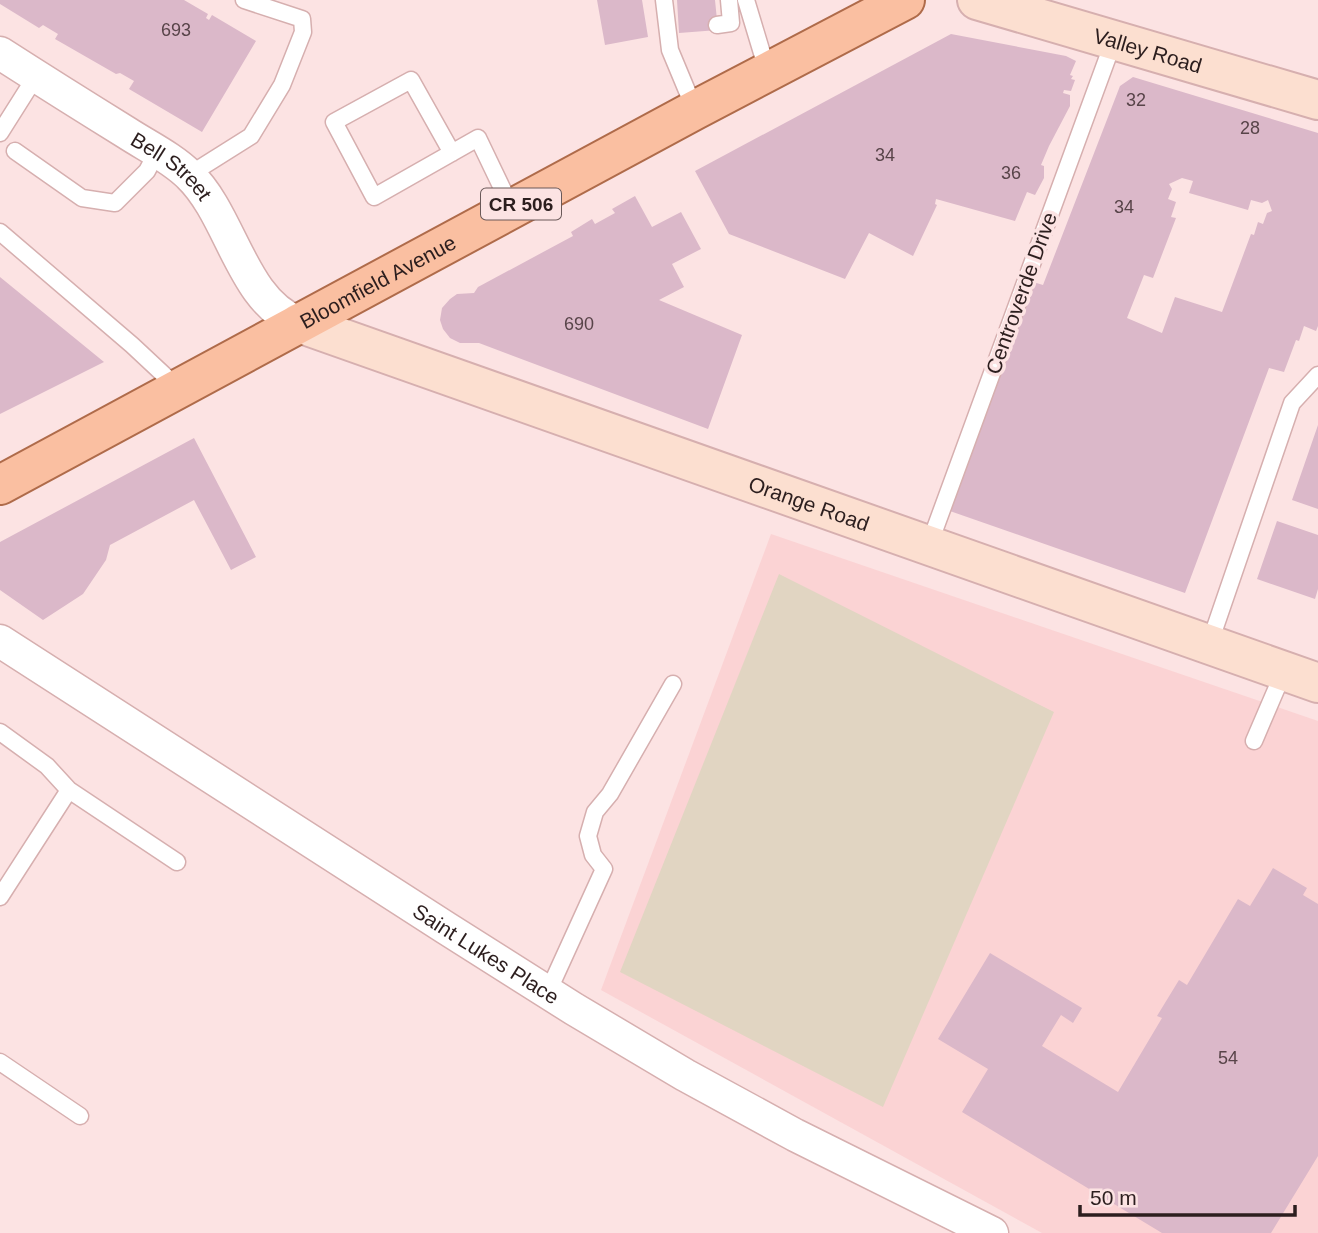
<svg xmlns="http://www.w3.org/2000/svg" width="1318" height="1233" viewBox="0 0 1318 1233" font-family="Helvetica,sans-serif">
	<rect width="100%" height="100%" fill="#fce3e3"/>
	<path fill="#fbd3d4" d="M771 534 1318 721V1233H1042L601 990Z"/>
	<path fill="#e1d5c2" d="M779 574 1054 712 883 1107 620 972Z"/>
	<path fill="#dbb8c9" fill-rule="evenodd" d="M0 0H184L208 14 206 18 209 20 212 15 256 41 202 132 129 89 134 81 120 73 116 74 55 39 58 34 43 25 39 28 0 4Z
		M597 0H642L648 37 605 45Z
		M677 0H715L718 30 679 33Z
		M951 34 1066 56 1076 61 1070 75 1073 76 1071 79 1075 80 1071 91 1064 90 1063 93 1070 95V106L1049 146 1041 165 1044 166V178L1035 195 1027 192 1015 221 936 199 935 204 937 205 913 256 869 233 845 279 729 234 695 171Z
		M1133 77 1318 133V326L1316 331 1304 326 1299 341 1296 340 1284 372 1269 368 1185 593 947 510 1030 281 1043 285 1120 86ZM1182 178 1193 181 1189 193 1248 210 1251 200 1262 203 1268 200 1272 211 1267 213 1263 224 1258 222 1254 235 1251 234 1222 312 1175 297 1162 333 1127 318 1144 275 1153 278 1176 218 1171 217 1176 202 1168 199 1172 189 1169 184Z
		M635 196 652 227 681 212 701 249 672 264 684 287 659 300 742 335 708 429 479 343H460L450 338 443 329 440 320 442 308 450 299 457 294 474 293 478 287 573 236 571 232 592 219 595 224 615 213 612 209Z
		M0 277 104 362 0 414Z
		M1318 425V509L1292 500Z
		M194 438 256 557 231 570 194 500 110 545 106 560 83 594 43 620 0 590V542Z
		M1277 521 1318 535V589L1315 599 1257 579Z
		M1273 868 1307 888 1303 895 1318 904V1156L1271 1233H1162L962 1112 988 1069 938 1039 990 953 1082 1008 1073 1023 1061 1015 1042 1046 1118 1092 1162 1018 1157 1016 1179 980 1187 985 1238 899 1250 906Z"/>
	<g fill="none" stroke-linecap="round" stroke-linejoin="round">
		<defs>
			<path id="lane" d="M664 0 670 50 695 110
				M746 0 768 73
				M717 25 731 23 729 0
				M0 133 36 76
				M15 151 82 198 115 203 147 171 157 152
				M452 153 411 80 334 122 374 197 478 138 512 209
				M189 175 251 136 282 85 303 32 302 19 244 0
				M0 232 132 345 178 388
				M929 545 1114 40
				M1209 645 1292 403 1318 375
				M0 732 47 766 69 790 0 897
				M1254 741 1284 671
				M69 790 177 862
				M548 992 604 869 593 855 588 836 595 812 610 794 673 684
				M0 1062 80 1116"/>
			<g id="street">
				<path id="s1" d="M0 53C42 80 85 107 127 133 147 146 172 158 189 175 232 216 241 301 299 323"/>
				<path id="s2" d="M0 641 446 928 574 1009 685 1075 795 1135 992 1233"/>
			</g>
			<g id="secondary">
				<path id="s3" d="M977 0 1318 100"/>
				<path id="s4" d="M299 323 1318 683"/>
			</g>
			<g id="primary">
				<path id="s5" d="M0 485 695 110 905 0"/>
			</g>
		</defs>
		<use href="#lane" stroke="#d6afaf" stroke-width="19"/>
		<use href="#street" stroke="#d6afaf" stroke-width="35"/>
		<use href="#secondary" stroke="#d6afaf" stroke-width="42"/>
		<use href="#primary" stroke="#af6b4a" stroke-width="42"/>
		<use href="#lane" stroke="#fff" stroke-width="16"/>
		<use href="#street" stroke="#fff" stroke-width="32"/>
		<use href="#secondary" stroke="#fcdfd0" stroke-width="38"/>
		<use href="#primary" stroke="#fabfa1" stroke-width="38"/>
	</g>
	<g text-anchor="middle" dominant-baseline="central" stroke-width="7" stroke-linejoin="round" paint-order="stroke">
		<g font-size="18" fill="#584449">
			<text x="176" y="30">693</text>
			<text x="1136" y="100">32</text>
			<text x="1250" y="128">28</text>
			<text x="885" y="155">34</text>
			<text x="1011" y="173">36</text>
			<text x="1124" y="207">34</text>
			<text x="579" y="324">690</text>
			<text x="1228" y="1058">54</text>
		</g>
		<rect fill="#fce3e3" stroke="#6a5959" stroke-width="2" x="481" y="188.5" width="80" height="31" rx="5"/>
		<g font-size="19" font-weight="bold" fill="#2c1e1e">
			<text x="521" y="204">CR 506</text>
		</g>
		<g font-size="21" fill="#2c1e1e" stroke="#fce3e3">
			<text stroke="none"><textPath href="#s3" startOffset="178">Valley Road</textPath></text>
			<text stroke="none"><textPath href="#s1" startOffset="206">Bell Street</textPath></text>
			<text stroke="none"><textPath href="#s5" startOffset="429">Bloomfield Avenue</textPath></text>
			<text transform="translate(1021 293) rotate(-70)">Centroverde Drive</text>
			<text stroke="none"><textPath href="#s4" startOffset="541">Orange Road</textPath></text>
			<text stroke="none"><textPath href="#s2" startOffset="578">Saint Lukes Place</textPath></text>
		</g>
	</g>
	<path d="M1080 1205v10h215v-10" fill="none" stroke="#2c1e1e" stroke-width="3.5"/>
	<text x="1090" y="1205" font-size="21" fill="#2c1e1e" stroke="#fce3e3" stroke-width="5" paint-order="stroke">50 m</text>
</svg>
